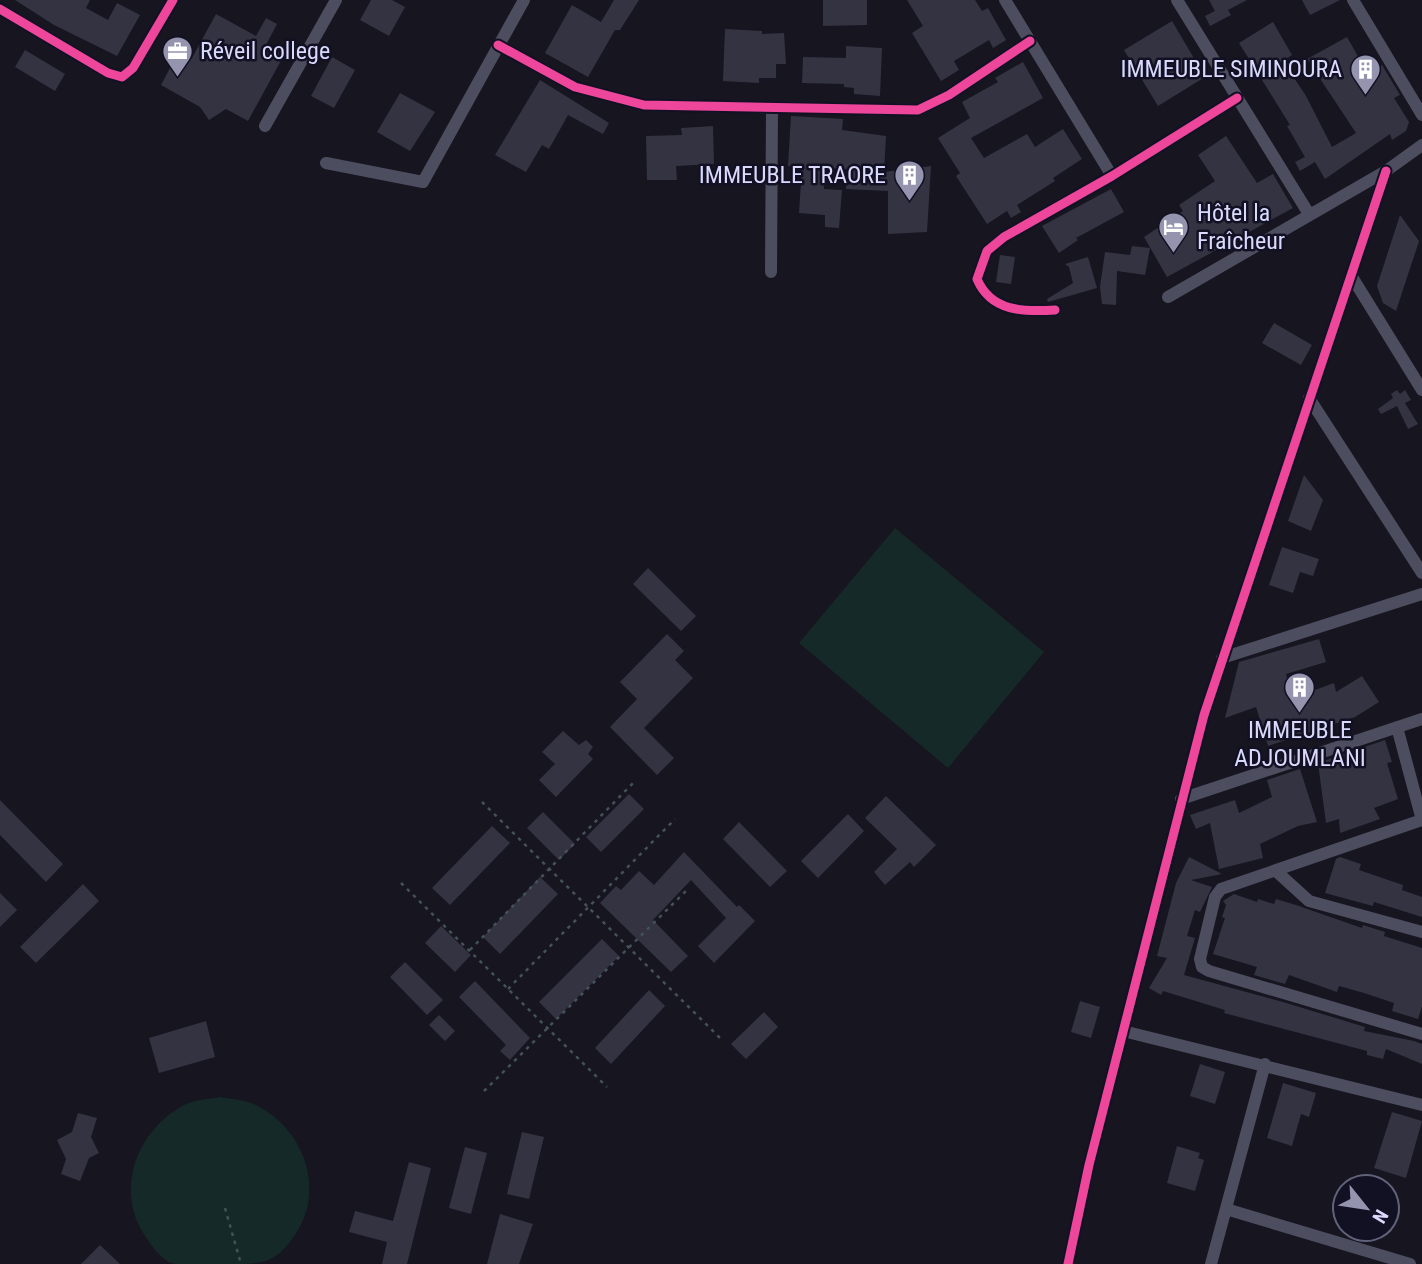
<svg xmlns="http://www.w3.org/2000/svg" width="1422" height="1264" viewBox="0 0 1422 1264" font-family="'Roboto Condensed',sans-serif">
	<rect width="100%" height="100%" fill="#161520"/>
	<path fill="#152a28" d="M895 528 1044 652 948 768 799 643Z
		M220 1097C231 1099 246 1100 256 1105 304 1129 326 1189 295 1235 275 1264 263 1264 228 1264 212 1264 191 1264 175 1264 161 1261 152 1246 145 1236 114 1190 137 1130 184 1105 194 1100 209 1099 220 1097Z"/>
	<path fill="#343342" d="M15 0H90L86 8 108 20 117 3 140 15 117 56 54 25Z
		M371 0H392L405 7 389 36 360 20Z
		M614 0H639L620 30H615L588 77 545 53 572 5 601 22Z
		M823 0H867V25L823 26Z
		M907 0H975L982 11 988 8 1006 40 993 48 989 40 954 61 959 70 941 81 912 33 923 26Z
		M1209 0H1247L1228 10 1231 15 1210 26 1205 16 1215 11Z
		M1302 0H1340L1310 15Z
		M216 14 256 36 266 18 277 24 266 45 284 55 248 121 226 109 209 120 200 107 161 85 179 51 192 58Z
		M1172 21 1205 77 1158 106 1124 50Z
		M1273 22 1292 55 1283 61 1306 96 1332 147 1356 133 1307 59 1347 37 1368 74 1382 65 1400 95 1394 98 1409 122 1406 131 1392 140 1390 134 1325 179 1315 162 1300 171 1295 162 1305 157 1287 126 1290 125 1239 43Z
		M725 29 762 31V34L784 33 786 64H776V78H759V83L723 81Z
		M846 46 882 48 880 96 854 94V88L844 87V84L802 83 803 57 846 58Z
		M25 50 65 74 55 91 15 67Z
		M332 57 355 70 334 108 311 96Z
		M1023 62 1043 98 971 138 984 158 1027 134 1035 147 1063 129 1082 159 1053 178 1055 181 1017 205 1021 212 1011 218 1007 211 987 224 956 176 960 173 938 138 970 118 962 102 998 82 995 78Z
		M540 80 609 123 603 134 568 115 549 149 542 145 526 172 495 155Z
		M400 93 435 112 410 151 377 132Z
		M791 116 843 119 842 130 886 136 884 172 931 166 927 232 888 234V191L846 189 847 169 825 168 824 189 842 190 839 228 825 227V215L799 213 802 166H788Z
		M713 126 714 164 676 166 677 180H647L646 136 682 135 681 128Z
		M1226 136 1257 183 1273 174 1293 208 1167 277 1144 237 1183 211 1179 205 1215 181 1198 155Z
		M1111 189 1124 212 1076 238 1078 240 1059 253 1042 226Z
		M1400 215 1419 241 1396 311 1383 303 1377 286Z
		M1132 246 1150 248 1145 275 1117 271 1116 305 1102 304 1100 287 1105 252 1130 255Z
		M1000 255 1015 257 1011 284 996 282Z
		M1088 257 1097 288 1048 302 1047 299 1073 283 1069 267 1065 264Z
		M1274 323 1312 345 1301 365 1262 343Z
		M1397 390 1400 394 1405 390 1411 400 1405 403 1418 424 1408 429 1397 406 1381 414 1378 409 1393 398 1391 394Z
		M1304 475 1323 500 1311 531 1288 521Z
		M1282 547 1319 559 1313 576 1300 572 1293 593 1269 585Z
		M648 568 696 616 681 631 633 584Z
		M667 634 684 651 675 660 693 678 644 728 674 758 657 775 610 727 637 699 620 682Z
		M1319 639 1326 662 1286 674 1293 698 1334 683 1336 692 1362 676 1379 702 1355 717 1268 746 1256 707 1225 718 1239 662Z
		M563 731 579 745 586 740 593 747 588 754 593 759 556 797 539 780 555 764 542 752Z
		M1385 740 1392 762 1387 763 1398 799 1374 808 1380 819 1340 833 1339 819 1326 823 1318 763Z
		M1300 769 1317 822 1298 826 1260 844 1263 858 1219 869 1210 823 1196 829 1190 815 1235 800 1239 813 1272 797 1267 780Z
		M629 794 644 809 601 852 586 837Z
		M886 796 936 845 914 867 910 862 885 885 874 872 897 849 865 818Z
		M0 800 63 864 46 882 0 835Z
		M543 812 575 844 559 860 527 828Z
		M848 814 864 831 818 878 801 861Z
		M739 822 787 871 770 887 723 839Z
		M492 826 510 843 450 905 432 888Z
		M684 852 737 907 739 905 755 921 714 963 698 946 726 918 691 880 653 920 688 956 671 972 600 903 616 886 621 890 639 871 654 885Z
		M1189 857 1222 874 1191 880 1212 887 1200 912 1195 910 1187 936 1195 938 1184 975 1283 1002 1365 1027 1364 1031 1414 1041 1422 1044V1064L1386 1049 1383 1059 1367 1055V1051L1224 1013 1225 1010 1163 991 1161 995 1149 988 1167 958 1157 956 1176 883Z
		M1340 857 1361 864 1359 870 1403 885 1402 890 1422 897V917L1374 902 1373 906 1325 893 1336 859Z
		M540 877 558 894 500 954 483 937Z
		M83 884 99 901 36 963 20 947Z
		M0 893 17 910 0 927Z
		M1234 894 1257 902 1258 899 1274 904 1276 899 1296 905 1362 928 1363 925 1385 932 1384 936 1422 948V1006L1418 1019 1392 1011 1394 1003 1364 993 1339 986 1337 992 1289 975 1285 984 1254 975 1257 967 1213 954 1225 918 1222 917 1226 905 1223 901Z
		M441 926 471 955 455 972 425 943Z
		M602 939 619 956 556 1019 539 1002Z
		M405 962 443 1000 427 1015 390 977Z
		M475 981 530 1038 510 1060 500 1051 506 1045 459 997Z
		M649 990 665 1006 611 1064 595 1048Z
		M1080 1001 1100 1007 1091 1038 1071 1032Z
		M764 1012 778 1027 746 1059 731 1044Z
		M439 1015 455 1031 445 1041 429 1025Z
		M206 1021 215 1057 159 1073 149 1038Z
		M1200 1064 1225 1072 1215 1104 1190 1096Z
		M1283 1083 1316 1093 1309 1117 1301 1114 1292 1146 1267 1138Z
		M1392 1112 1422 1121 1406 1178 1374 1168Z
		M78 1113 97 1118 91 1137 99 1153 89 1158 80 1181 61 1174 66 1159 57 1140 72 1132Z
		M522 1132 544 1137 529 1199 507 1194Z
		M1177 1146 1200 1153 1198 1158 1204 1160 1195 1191 1167 1183Z
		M465 1147 487 1153 471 1214 449 1208Z
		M409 1162 431 1168 407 1264H382L387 1242 349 1232 355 1211 393 1221Z
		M500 1214 533 1224 519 1264H487Z
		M100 1245 120 1264H81Z"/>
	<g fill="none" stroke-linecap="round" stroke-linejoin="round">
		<path stroke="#44515a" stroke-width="2.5" stroke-dasharray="3.5 5" stroke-linecap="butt" d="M482 802 721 1039
			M401 883 607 1087
			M470 950 635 781
			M508 989 675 819
			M484 1091 688 889
			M225 1208 241 1264"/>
		<path stroke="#4c4d5f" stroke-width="12" d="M1005 0 1112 176
			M1177 0 1309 214
			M1353 0 1422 115
			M0 9 108 73 122 77 133 68 173 0
			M498 45 575 87 644 105 918 110 949 95 1030 41
			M265 126 336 0
			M326 163 423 182 524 0
			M771 272 772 109
			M1352 277 1422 390
			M1168 297 1386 171 1422 145
			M1055 310C1024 312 991 312 977 279L987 251 1004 237 1112 176 1237 98
			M1309 398 1422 573
			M1222 658 1422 594
			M1397 727 1422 820
			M1181 799 1422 719
			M1422 820 1221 889 1215 897 1200 959 1202 967 1209 971 1422 1034
			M1276 871 1309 901 1422 932
			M1123 1031 1422 1105
			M1226 1209 1410 1264
			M1068 1264 1089 1165 1204 715 1386 171
			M1211 1264 1265 1064"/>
		<defs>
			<path id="cycleway" d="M0 9 108 73 122 77 133 68 173 0
				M498 45 575 87 644 105 918 110 949 95 1030 41
				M1055 310C1024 312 991 312 977 279L987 251 1004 237 1112 176 1237 98
				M1068 1264 1089 1165 1204 715 1386 171"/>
		</defs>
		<use href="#cycleway" stroke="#121124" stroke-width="13"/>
		<use href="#cycleway" stroke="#ed469a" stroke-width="9"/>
	</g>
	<defs>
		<symbol id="office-pin" viewBox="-11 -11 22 30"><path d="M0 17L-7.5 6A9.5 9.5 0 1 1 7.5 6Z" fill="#9494ae" stroke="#121124"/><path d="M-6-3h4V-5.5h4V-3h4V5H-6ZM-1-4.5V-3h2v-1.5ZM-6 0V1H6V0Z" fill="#fff"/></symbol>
		<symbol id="building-pin" viewBox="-11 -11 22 30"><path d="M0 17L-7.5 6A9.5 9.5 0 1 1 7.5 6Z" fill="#9494ae" stroke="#121124"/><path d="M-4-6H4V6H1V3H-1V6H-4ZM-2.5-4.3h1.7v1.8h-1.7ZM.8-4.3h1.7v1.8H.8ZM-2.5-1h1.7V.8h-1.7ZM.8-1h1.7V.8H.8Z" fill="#fff"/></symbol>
		<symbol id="hotel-pin" viewBox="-11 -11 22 30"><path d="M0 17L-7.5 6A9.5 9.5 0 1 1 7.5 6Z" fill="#9494ae" stroke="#121124"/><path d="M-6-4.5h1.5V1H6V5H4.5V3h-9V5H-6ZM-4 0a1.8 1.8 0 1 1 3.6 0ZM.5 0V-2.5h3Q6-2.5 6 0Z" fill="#fff"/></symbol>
	</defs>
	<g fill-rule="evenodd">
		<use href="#office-pin" x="160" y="34" width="35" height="47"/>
		<use href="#building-pin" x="1348" y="52" width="35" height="47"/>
		<use href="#building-pin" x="892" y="158" width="35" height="47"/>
		<use href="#hotel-pin" x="1156" y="210" width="35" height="47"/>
		<use href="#building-pin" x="1282" y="670" width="35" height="47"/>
	</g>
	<g text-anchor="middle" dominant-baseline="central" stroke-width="5" stroke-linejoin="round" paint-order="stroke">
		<g font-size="24" fill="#d8d9fb" stroke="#121124" text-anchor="start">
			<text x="200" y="51">Réveil college</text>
			<text x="1342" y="69" text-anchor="end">IMMEUBLE SIMINOURA</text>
			<text x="886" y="175" text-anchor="end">IMMEUBLE TRAORE</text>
			<text x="1197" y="213">Hôtel la<tspan x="1197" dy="28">Fraîcheur</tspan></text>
			<text x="1300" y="730" text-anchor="middle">IMMEUBLE<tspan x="1300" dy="28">ADJOUMLANI</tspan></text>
		</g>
	</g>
	<g transform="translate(1366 1208) rotate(120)"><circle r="33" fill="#121124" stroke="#61617a" stroke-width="2"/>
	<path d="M0-5L12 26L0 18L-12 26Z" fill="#9494ae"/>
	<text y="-10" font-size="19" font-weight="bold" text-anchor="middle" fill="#d8d9fb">N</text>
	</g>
</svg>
